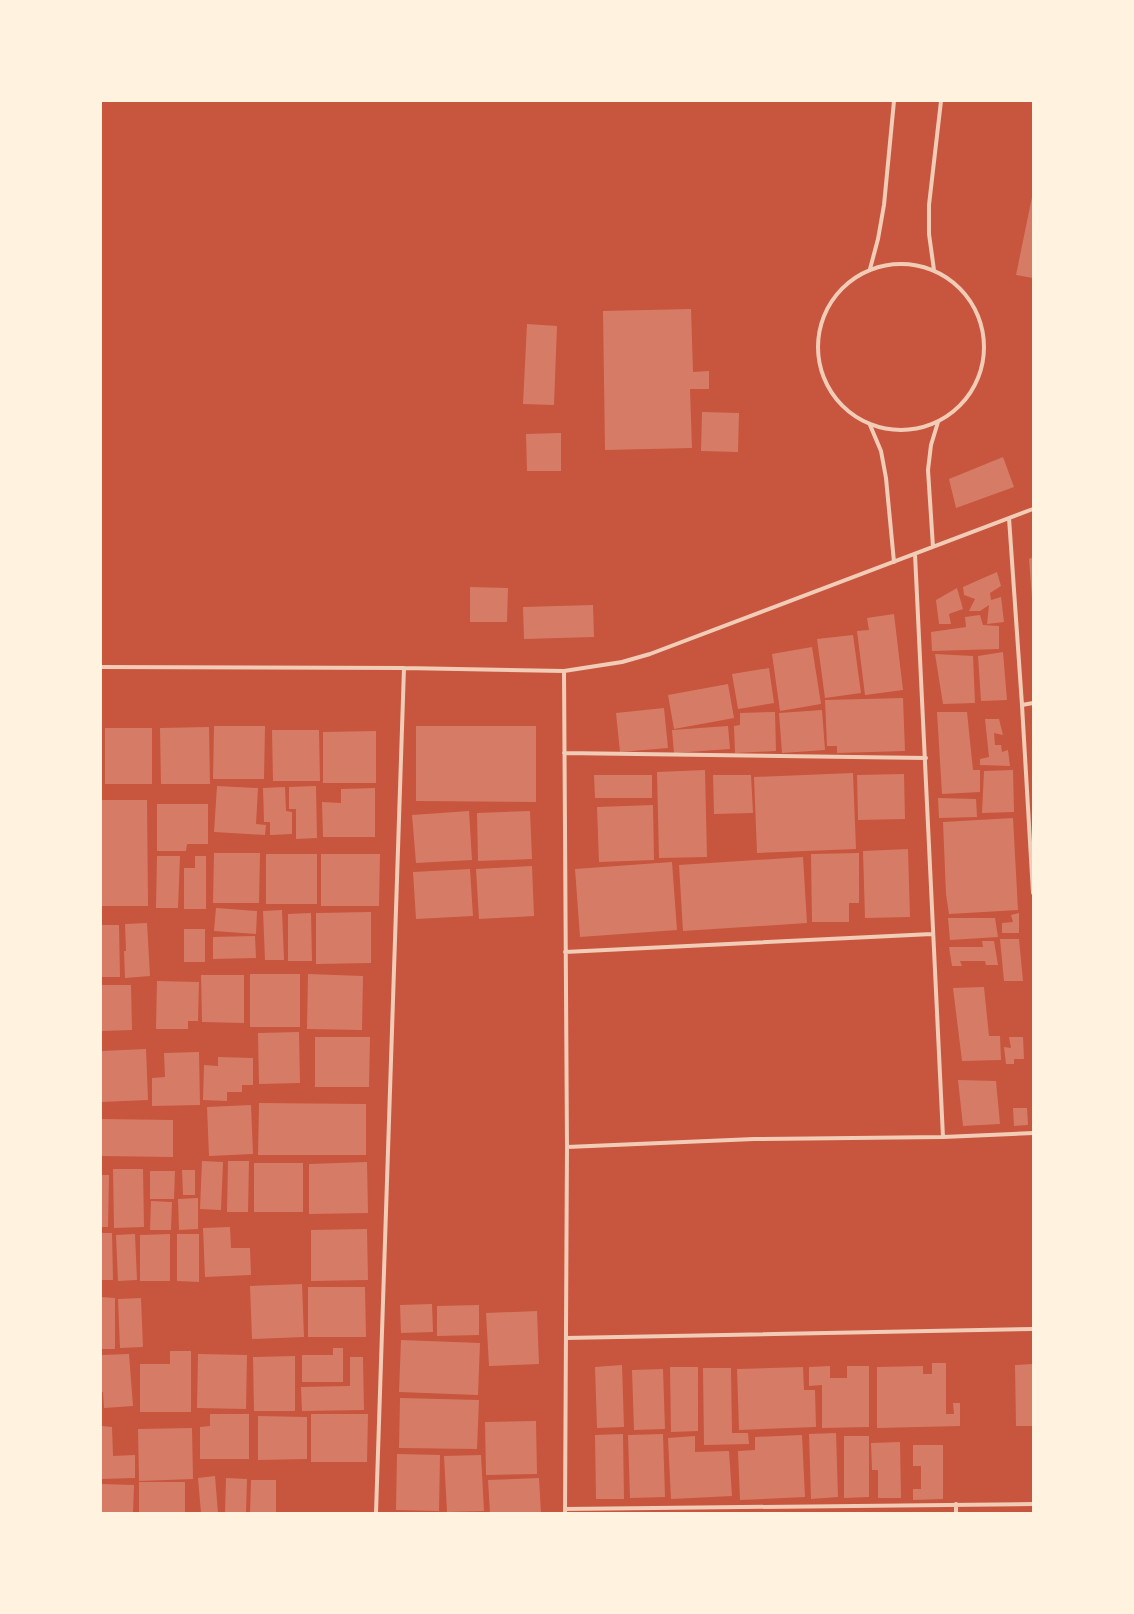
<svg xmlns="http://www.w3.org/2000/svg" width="1134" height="1614" viewBox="0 0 1134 1614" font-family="'Roboto Condensed',sans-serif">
	<rect width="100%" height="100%" fill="#c8553d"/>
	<path fill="#d67c66" d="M1032 197H1033V278L1016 275Z
		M691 309 693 372 709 371V389H690L692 448 605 450 603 311Z
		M527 324 557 326 554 405 523 404Z
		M702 412 739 413 738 452 701 451Z
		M561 433V471H527L526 434Z
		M1003 457 1014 487 956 508 949 479Z
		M1033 557V598H1032L1029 559Z
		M997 572 1001 586 990 593 991 600 1001 597 1004 622 987 624 989 605 980 611H969L975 599 964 595 963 587Z
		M470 587 508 588 507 622H470Z
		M957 588 963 609 949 614 951 624H939L936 600Z
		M593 605 594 637 524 639 523 607Z
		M894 614 903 690 865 695 857 631 869 630 867 618Z
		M980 615 983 625 999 626V649L932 651 931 632 966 627 965 617Z
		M853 635 861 693 825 698 817 639Z
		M812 647 821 704 780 711 772 654Z
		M1003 652 1007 700 981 701 978 656Z
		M935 654 973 656 975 703 943 704Z
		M769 668 774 703 738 709 732 674Z
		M728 684 734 718 674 729 668 695Z
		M903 698 905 751 837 753V746H827L825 700Z
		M664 708 668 748 620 752 616 713Z
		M822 710 825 750 782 753 779 713Z
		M775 712 776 751 735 753 734 726 740 725V713Z
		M937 712H967L973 770H980V792L942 794Z
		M985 719H999L1003 735 994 733 995 745H1001L1002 752 1008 750 1010 766 980 765V759L989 757Z
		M214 726H265L264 779H213Z
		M416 726H536V802L416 801Z
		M728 726 730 749 674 753 672 730Z
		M209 727 210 784H161L160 728Z
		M105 728H152V784H105Z
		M272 730H319L320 781H273Z
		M376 731V783H323V732Z
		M705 770 707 857 659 858 657 772Z
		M1013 770 1014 812 982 813 984 771Z
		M853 773 856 849 757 853 754 777Z
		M904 774 905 819 858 820 857 775Z
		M594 775H652V798H595Z
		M713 775H751L753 813 714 814Z
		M217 786 258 788 256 824 266 825 265 835 214 832Z
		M316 786 317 838 296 839V809H289V787Z
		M285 787 286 811 292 812V834L270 835V822H264L263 788Z
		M375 788V837H323L322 802 341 803V789Z
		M938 798 976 799 977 817 939 818Z
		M101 800H147L148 906H101Z
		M157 804H208V844H187L186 851H157Z
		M653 805 654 860 599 862 597 807Z
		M469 811 472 860 416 863 412 815Z
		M530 811 532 859 478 861 477 813Z
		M1013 818 1018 910 949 914 946 894 943 822Z
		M908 849 910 917 865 918 863 851Z
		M214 853H260L259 903H213Z
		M859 853V903H849V922H812L811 854Z
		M266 854H317V904H266Z
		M321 854H380L379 906H321Z
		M157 856H180L178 908H156Z
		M195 856H206V909H184V868H195Z
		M803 857 807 923 683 931 679 865Z
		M672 862 677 930 580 937 575 869Z
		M532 866 534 916 479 919 476 869Z
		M470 869 473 916 416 919 413 872Z
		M216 908 257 911 256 934 214 931Z
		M282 910 284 960H265L263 911Z
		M371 912V963L316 964V913Z
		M311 913 312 961H288V914Z
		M1019 913V933H1002V923L1013 922 1011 915Z
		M948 918H995L998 937 950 940Z
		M147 923 150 976 125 978 124 951H126L125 924Z
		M101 925H119L120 977H101Z
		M184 929H205V962H184Z
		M255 936 256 958 213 959V937Z
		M1000 939H1019L1023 981H1004Z
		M982 941H994L998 965H986L985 961H960L962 966H952L949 947H983Z
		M250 974H300V1027H250Z
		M308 974 363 976 362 1030 307 1029Z
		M201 975H244V1023L202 1022Z
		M157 981 199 982 198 1021H188V1029H156Z
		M101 985H131L132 1030 101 1031Z
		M984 987 989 1036H1000L1001 1060 962 1061 953 988Z
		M299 1032 300 1083 259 1084 258 1033Z
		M315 1037H370L369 1087H315Z
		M1009 1037H1023L1024 1059H1014V1064H1006L1004 1047 1011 1048Z
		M146 1049 148 1100 101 1102V1051Z
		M199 1052 200 1105 152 1106V1078L165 1077 164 1053Z
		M218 1057 253 1058V1085H242V1092H227V1101L203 1100 204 1065 218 1066Z
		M958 1080 996 1081 1000 1124 963 1126Z
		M259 1103 366 1104V1155H258Z
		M251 1105 253 1154 209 1156 207 1107Z
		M1013 1108H1027L1028 1125 1014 1126Z
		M101 1119 173 1120V1157L101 1156Z
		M202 1161 223 1162 221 1210 200 1209Z
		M228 1161H249L248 1212H227Z
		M367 1162 368 1213 309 1214V1164Z
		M254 1163H303V1212H254Z
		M113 1169H143L144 1227 114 1228Z
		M182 1170H195V1195H183Z
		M150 1171H175L174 1199H150Z
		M101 1175H109L108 1227H101Z
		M198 1198V1229L179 1230 178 1199Z
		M151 1201 172 1202 171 1230H150Z
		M230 1227 231 1248H250L251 1275 205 1277 203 1228Z
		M367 1229 368 1280 311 1281V1230Z
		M101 1233H112L113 1280H101Z
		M135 1234 137 1280 118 1281 116 1235Z
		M170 1234V1281H140V1235Z
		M177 1234H199V1282L177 1281Z
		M302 1284 304 1337 252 1339 250 1286Z
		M308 1287H365L366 1337H308Z
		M101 1297 115 1298V1349H101Z
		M141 1298 143 1347 120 1348 118 1299Z
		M432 1304 433 1332 401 1333 400 1305Z
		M479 1305V1335L437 1336V1306Z
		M537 1311 539 1364 489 1366 486 1313Z
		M401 1340 480 1343 478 1395 399 1392Z
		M333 1348H343V1382H302V1355H333Z
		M170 1351H191V1412H140V1364H170Z
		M129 1354 133 1406 104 1408 103 1392H101V1355Z
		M198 1354 247 1355 246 1409 197 1408Z
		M295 1356V1411H254L253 1357Z
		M350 1357H363L364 1410 302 1411 301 1387 350 1386Z
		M932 1363H946V1414H954L953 1403H960V1426L877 1428V1367L923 1366V1374H932Z
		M1033 1364V1426H1016L1015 1365Z
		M622 1365 624 1427 597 1428 595 1367Z
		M830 1366V1378H847V1366H869V1427L822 1428V1385L809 1386V1367Z
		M670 1367H698V1431L671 1432Z
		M803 1367 804 1390H815L816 1427 739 1430 737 1369Z
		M703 1368H731L732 1433H748L749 1444 704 1445Z
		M663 1369 665 1429 634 1430 632 1370Z
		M400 1398 479 1400 477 1449 399 1448Z
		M210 1414H249V1459H200V1427L210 1426Z
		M311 1414H368L367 1462H311Z
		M258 1416 307 1417V1459L258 1460Z
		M536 1421 537 1474 486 1475 485 1422Z
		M102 1426 112 1427 113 1456 135 1455V1478L101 1479Z
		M192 1428 193 1479 139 1481 138 1429Z
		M836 1433 838 1497 811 1499 809 1434Z
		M623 1434 624 1499H596L595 1435Z
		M663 1434 665 1497 630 1498 628 1435Z
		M802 1435 805 1497 740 1500 738 1451 755 1450V1437Z
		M695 1436V1452L729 1451 732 1496 671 1499 668 1438Z
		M844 1436H869V1497L844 1498Z
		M900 1442 901 1498H878V1470H872L871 1443Z
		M913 1445H943V1499L913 1500V1489H921V1466H913Z
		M397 1454 440 1455 439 1511 396 1510Z
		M481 1455 484 1511 447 1512 444 1456Z
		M215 1476 218 1513H201L198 1478Z
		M226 1478 247 1479 246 1513H225Z
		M539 1478 541 1513H490L488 1480Z
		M251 1480H276V1513H250Z
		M139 1482H185V1513H139Z
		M101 1484 134 1485 133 1513H101Z"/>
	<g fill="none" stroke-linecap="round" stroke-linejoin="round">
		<path stroke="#f1ccb7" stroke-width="4" d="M818 347a83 83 0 1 1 166 0a83 83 0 1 1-166 0Z
			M870 269 878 239 884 205 894 101
			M934 270 929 234V205L941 101
			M870 425 881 451 886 478 894 562
			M1009 518 1022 705 1033 893
			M933 547 928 470 931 445 938 422
			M915 554C925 748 933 943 943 1137
			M101 667 404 668 564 671 622 662 650 654 1033 509
			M564 671 567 1147 565 1513
			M1022 705 1033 703
			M564 753 926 758
			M565 952 932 934
			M567 1147 754 1139 943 1137 1033 1133
			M566 1338 1033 1329
			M956 1504V1513
			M565 1509 1033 1504
			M376 1513 404 668"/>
	</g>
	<rect width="1134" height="1614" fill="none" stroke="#fff3e0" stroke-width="204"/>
</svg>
